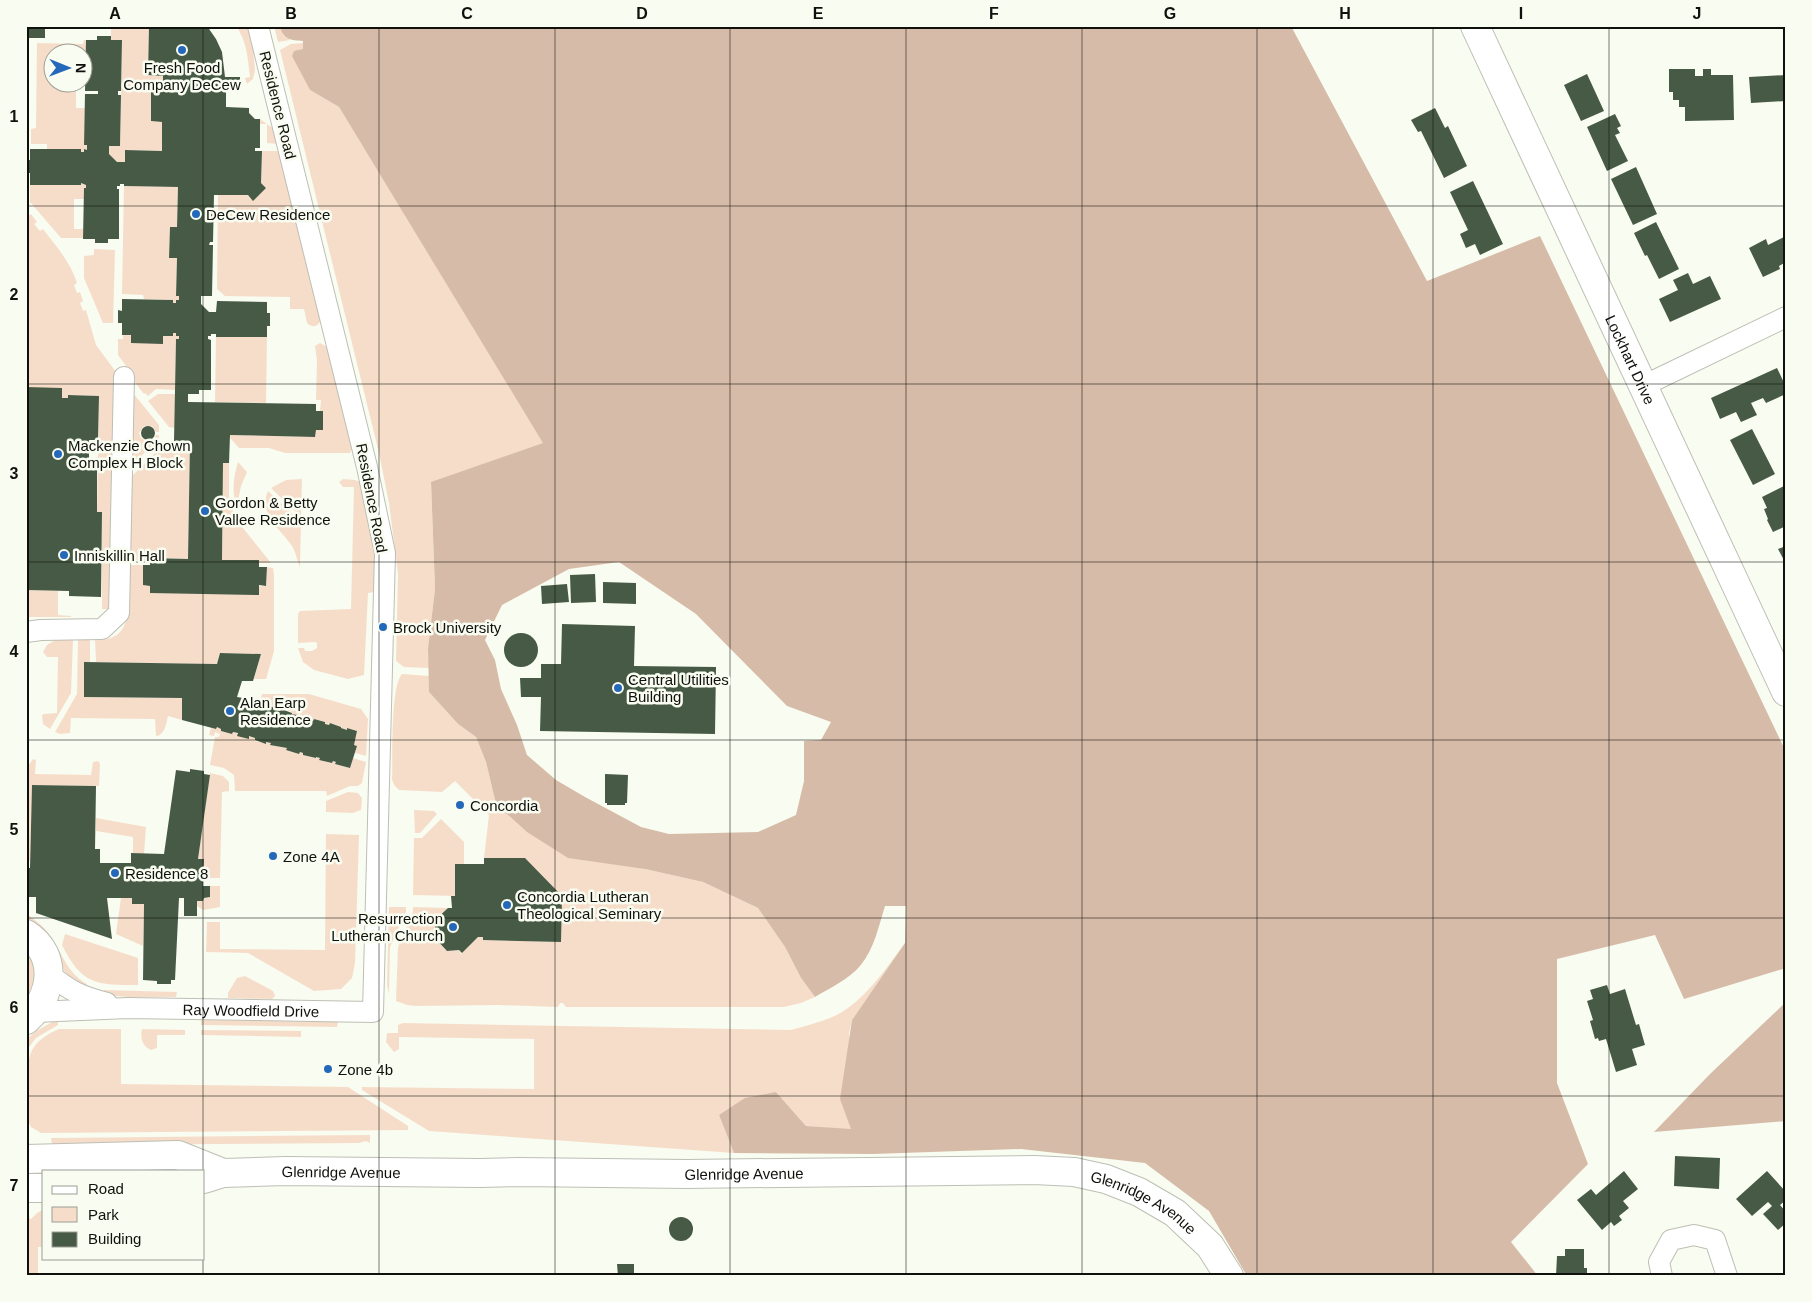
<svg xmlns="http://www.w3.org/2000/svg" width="1812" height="1302" viewBox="0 0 1812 1302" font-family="Arial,sans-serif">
	<rect width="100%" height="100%" fill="#f9fcf0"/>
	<path fill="#f6ddca" d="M111 26H149L148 75 163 76V92L151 93V121L162 122V151L125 150V162H117L109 154V146H120L122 41 111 40Z
		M236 26H251L255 70 253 79 247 84 245 78 250 77C248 60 247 41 236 26Z
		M274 26H280L284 36 290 40 278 42Z
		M84 40H86V76H83L82 52H52V82L76 83V108H85L84 145H87V150H84V152H81V149H47V144H31V129L36 128 37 43 83 44Z
		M303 43 310 90 339 107 544 443 431 483 435 589 428 648 429 668 404 667 396 661 398 574 389 503 379 453 280 50 291 44Z
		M260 119 274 129 279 144 267 143V124H260Z
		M262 151H281L321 318C320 326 313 329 307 323L304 309H290V297L225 296 217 289 218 195H248L253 200 266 188 261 183Z
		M81 183 86 185V188L84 189V199H74V229H83V238H61L30 202V185H80Z
		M124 186 178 187 177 227H170L169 258H177L176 295 179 296V300H176V303H173V300L144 299 143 295 122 294Z
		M31 214 37 222 34 224 40 231 43 229C56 246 71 263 77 283L74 285 77 293 80 292 83 301 80 303 83 311 86 310 96 345 116 372 110 605 108 609H102V512H97L99 396 68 395V398H62L26 387V216L27 217Z
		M94 249 115 250 113 323H103L84 278V256L94 255Z
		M173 333H176V336H179V339H176L175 390 156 389 148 396 145 393 144 394 133 380 135 378 118 355V339H123V335L163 336Z
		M216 337H267L266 403 215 402Z
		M320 343 327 347 352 448 350 453H285L269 448H239L230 438V435L315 437 316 430H323V411H320L321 400H316L317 360 315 346Z
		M133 393 159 425V432H156L152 426H144L139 433 141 438 148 442 154 440 156 435H159V440L131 465Z
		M158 394H175V428L169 427 148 401Z
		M167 441H190L188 559 151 558 150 561 128 560 131 477Z
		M238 462 247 472 241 486 238 501H235C232 488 234 475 238 462Z
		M223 463H229V497L235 518 271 563H259V560H222Z
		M302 479 301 517 271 488 286 480Z
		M343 479 355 480 363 483 374 544 377 592 374 663 371 667 374 592 368 593 364 675 348 679 314 670 303 662 298 648H304L305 651H312L317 648V643L315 642 298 643V614L300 611 351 609 354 487H343L339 482Z
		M268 491 301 522 300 567C297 561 296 552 292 546 280 528 258 515 268 491Z
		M129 565H143V585L150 586V593L266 586 267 567 273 568 274 576V651L266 679H254L261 654 220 653 217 664 96 662 95 639C100 639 106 640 111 638 135 631 129 584 129 565Z
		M26 590 58 591V615L71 616V617H26Z
		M78 638 90 639V662H84V697L182 698V720L168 716C166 724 165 735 156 736L155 719 71 718 70 733 60 734 55 732 77 694Z
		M57 639H73L71 693 50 729 43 724 42 715 44 714 57 713 58 657H47L43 652 47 645Z
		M402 674 429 676V692L458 724 476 737 486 762 496 804 645 869 703 882 758 908 785 947 801 978 815 997 801 1003 784 1007H566L563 1003H560L558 1007 498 1005 416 1006 407 1005 396 1001 398 947 413 912V907L448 908 435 920V938L447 951 459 950 461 954 478 937H483L484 940 561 942 525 858H484L489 815 455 781 442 792 399 790 395 786 392 780C393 759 390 687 402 674Z
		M262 694H309L361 709 368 719 366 756 355 753 357 746 354 745 357 731 347 728V730L341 728V727L330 723 329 725 325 724V722L314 719 313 721 308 719V717L292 714V712L281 709 280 711 275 710V708L265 705 264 707 259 705Z
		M217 727 221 729V731L232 734 233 732 249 738V736L255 738V741L265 743 266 742 271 743V745L287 748 286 750 299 754 300 752 303 753V755L316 758 317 757 320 758 319 760 332 763 333 761 336 762V764L350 768 353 758 366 762 362 783 358 786H350L327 796 326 791H235L234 775 224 768 210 765 215 737H219L220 734 215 732 214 736 209 735 211 728 216 729Z
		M33 759 36 760 35 774 91 775 93 762 98 761 100 764 99 786 32 785 30 861 26 859V769Z
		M210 773 223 776 229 782V791L222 792 220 878H204V859H198Z
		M348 792 358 793 362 798 361 810 353 813 326 812V801Z
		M414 810 434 811 437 814 420 833H415Z
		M96 818 146 827 144 854 133 853V837L96 831Z
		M441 819 464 842V864H455V896L413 895 414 838H422Z
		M326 834 359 835 355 963 352 978 341 989 314 991 248 953 206 952 207 922H220V949L325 950Z
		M210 886H220V907L203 910 197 906V901H203L204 898 210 897Z
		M121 898H132L144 904 143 946 116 934Z
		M389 907H406V912L390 947 389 994 387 985Z
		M26 913C34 920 43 925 49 934 62 952 66 972 87 984L85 990 72 980 65 972 26 920Z
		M65 934 138 958V985C96 985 82 985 62 945Z
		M905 943 852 1020 849 1033 851 1130 806 1126 776 1092 719 1115 734 1153 429 1131 362 1090V1087L534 1089V1039L399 1037V1049L394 1052 386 1042 387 1033H398V1025L403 1023 791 1030C808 1025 827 1021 842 1012 869 995 886 968 905 943Z
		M26 944 39 968 26 1008Z
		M245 976 273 991 275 996 272 999 228 998V993L237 978Z
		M104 990 177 992 176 997H128L103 995Z
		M56 1020 58 1022V1025L36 1038 26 1051 27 1039 36 1031Z
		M201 1020 338 1022 337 1027 201 1025Z
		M59 1029H121V1084L348 1087 408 1126V1130L41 1133 31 1127C23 1113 24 1060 34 1047 40 1038 50 1033 59 1029Z
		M142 1029 185 1030V1035H157V1048L151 1050C142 1046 140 1038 142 1029Z
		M201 1030 301 1031V1037L201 1035Z
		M370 1135V1143L366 1141 359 1143 60 1145 52 1144 51 1138Z
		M44 1209V1247H38V1276H26V1216L31 1219 37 1213Z"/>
	<path fill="#d6bca8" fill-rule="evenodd" d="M280 26H1291L1427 281 1540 236 1786 752V968L1684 999 1655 935 1557 959V1083L1588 1164 1511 1242 1538 1276H1247L1209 1211 1145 1163 1021 1149 873 1154 734 1153 719 1115 745 1098 776 1092 806 1126 851 1129 840 1099 852 1020 905 943 906 906H885C879 925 874 950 860 966 849 979 830 988 815 997L801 978 785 947 758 908 703 882 645 869 568 858 527 832 496 804 486 762 476 737 458 724 429 692 428 648 435 589 431 482 543 443 339 107 310 90 292 56 294 51 303 49V41C291 40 283 40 280 26ZM619 562 696 614 787 706 831 722 821 740 804 741V781L796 815 758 832 669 834 641 827 585 797 556 780 527 755 517 725 501 689 495 660 485 640 502 605 569 569Z
		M1786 1002V1121L1654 1132 1710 1074Z"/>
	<path fill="#475a46" d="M26 26H45V38H26Z
		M149 26H207L216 39 222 52 225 77H240V87H226V107L249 108V113L255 119H260V148H255V151H262L261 183 266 188 253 201 248 195H214L213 242H210L209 245H213L212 296H201V304L209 312H216L217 301 267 302V313H270V326H267V337H216V334H211V336H208V339L211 340V390H199V394H188V402L316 404V411H323V430H316L315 437 230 435 229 463H223L222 560H259V567H267L266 586 259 585V595L150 593V586L143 585V565H150V558L188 559 190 441H174L176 339H179V336H176V333H173V336H163V344L131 343V335H122V323H118V310L122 311V299L173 300V303H176V300H179V296H176L177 258H169L170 227H177L178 187 124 186V184H120V186H117V189H119V239H108V243H95V239H83L84 188H86V185L81 183V185H30V173H26L27 160H30V149H81V152H84V149L87 150V145H84L85 94H98V91H85L86 40H97V36H111V40H122L121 91H118V95H121L120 146H109V154L117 162H125V150L162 151V122L151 121V92H163V76L148 75Z
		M1669 69H1695V76H1703V69H1711V75H1733L1734 120 1685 121V107H1679V100H1673V92H1669Z
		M1587 74 1604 111 1581 121 1564 85Z
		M1786 75V101L1751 103 1749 77Z
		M1435 108 1445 128 1448 126 1467 166 1444 178 1421 131 1418 132 1411 120Z
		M1615 114 1621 126 1617 128 1620 133 1615 135 1628 161 1607 171 1587 127Z
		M1636 167 1657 214 1633 225 1611 179Z
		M1473 181 1503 244 1480 255 1475 244 1466 248 1460 234 1468 230 1450 192Z
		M1656 222 1679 269 1659 279 1647 255 1645 256 1634 233Z
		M1786 236V262L1779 266 1780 269 1763 277 1749 248 1766 239 1768 245Z
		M1688 273 1693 284 1710 276 1721 299 1670 322 1659 299 1678 290 1673 280Z
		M1777 368 1786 387V394L1766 403 1763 398 1751 403 1757 415 1741 422 1736 412 1720 419 1711 398Z
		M26 387 62 388V398H68V395L99 396 98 440H89V468H97V512H102L101 597 69 596V591L26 590Z
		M141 433a7 7 0 1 1 14 0a7 7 0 1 1-14 0Z
		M1752 429 1775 474 1753 485 1730 440Z
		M1786 485V526L1773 532 1767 520 1768 519 1764 509 1767 508 1762 497Z
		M1786 546V564L1778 549Z
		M595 574 596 602 571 603 570 575Z
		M603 582 636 583V604L603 603Z
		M567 584 569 602 542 604 541 586Z
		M562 624 635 626 634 666 716 667 715 734 540 731 541 697H521L520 678H541V664H561Z
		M504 650a17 17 0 1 1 34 0a17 17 0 1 1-34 0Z
		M220 653 261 654 253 681H242L237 697 243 698 242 700 247 702 248 700 259 703V705L264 707V705L276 708 275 710 280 711 281 709 292 713V714L308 717V719L313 721 314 719 325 722V724L329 725 330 723 341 727V728L347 730V728L357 731 354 745 357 746 350 768 335 764 336 762 333 761 332 763 319 760 320 758 316 757V758L303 755V753L300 752 299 754 286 750 287 748 270 745 271 743 266 742V744L255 740V738L249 736V739L237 736 238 733 233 732 232 734 221 731V729L217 727 216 729 182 720V698L84 697V662L217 664Z
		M190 769 204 771V774L210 775 198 859H204L203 886H210V897L204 898 203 901H197V916H184V898H179L175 980H171V984H157V981L143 980 144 904H132V898H107L112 939 36 913V897H29V882H27L26 868H30L32 785 96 786 95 849H100V863H131V853L164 854 176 770 190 772Z
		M605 774 628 775 627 803H625V805H607V803H605Z
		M484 858H525L562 896 561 942 483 940V937H478L462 953 459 950 447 951 435 938V920L448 908H452L451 896H455V864H484Z
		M1607 985 1610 994 1625 989 1636 1025 1639 1024 1645 1045 1632 1049 1637 1065 1616 1072 1606 1039 1599 1041 1598 1038 1595 1039 1590 1021 1593 1020 1587 1001 1593 999 1590 990Z
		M1675 1156 1720 1158 1719 1189 1674 1186Z
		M1624 1171 1638 1189 1623 1201 1629 1208 1619 1216 1622 1220 1614 1226 1611 1222 1602 1230 1577 1200 1591 1189 1596 1195Z
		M1767 1171 1786 1192V1200L1780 1205 1786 1212V1223L1778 1230 1763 1214 1772 1206 1768 1202 1752 1216 1736 1199Z
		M669 1229a12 12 0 1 1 24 0a12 12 0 1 1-24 0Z
		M1565 1249H1584V1268H1587V1276H1556L1557 1256H1565Z
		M617 1264H634V1276H618Z"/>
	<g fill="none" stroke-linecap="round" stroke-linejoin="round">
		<defs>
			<g id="street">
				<path d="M1643 386 1786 317"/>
				<path d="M26 632 41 630 102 629 119 613 124 377"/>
				<path d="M48 973C70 991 80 996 107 1003"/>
				<path id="s1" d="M35 1012 128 1008 373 1012 385 553 367 467 258 26"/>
				<path d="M1662 1276 1659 1262 1671 1240 1694 1235 1715 1240 1727 1276"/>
			</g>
			<g id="secondary">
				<path id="s2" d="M1475 26 1786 692"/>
				<path d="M26 934C59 955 53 997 26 1020"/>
				<path d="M26 1159 178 1155 223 1173"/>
				<path id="s3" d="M204 1179 223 1173 285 1171 480 1173 519 1172 687 1174 1034 1170 1074 1172 1106 1179 1139 1192 1175 1213 1210 1246 1229 1276"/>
				<path d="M26 1188H44"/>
			</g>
		</defs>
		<use href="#street" stroke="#bdbfb4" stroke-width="22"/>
		<use href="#secondary" stroke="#bdbfb4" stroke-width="30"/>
		<use href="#street" stroke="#fff" stroke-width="20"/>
		<use href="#secondary" stroke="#fff" stroke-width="28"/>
	</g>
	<path fill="none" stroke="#10110d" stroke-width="1" stroke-opacity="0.55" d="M203 26V1171M379 26V1276M555 26V1276M730 26V1276M906 26V1276M1082 26V1276M1257 26V1276M1433 26V1276M1609 26V1276M26 206H1786M26 384H1786M26 562H1786M26 740H1786M26 918H1786M26 1096H1786M203 1258V1276"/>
	<g fill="#2468b9" stroke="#f9fcf0" stroke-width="2">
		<circle cx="182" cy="50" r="5"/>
		<circle cx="196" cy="214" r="5"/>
		<circle cx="58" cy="454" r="5"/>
		<circle cx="205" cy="511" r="5"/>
		<circle cx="64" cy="555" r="5"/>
		<circle cx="383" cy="627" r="5"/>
		<circle cx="618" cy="688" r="5"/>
		<circle cx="230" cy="711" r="5"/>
		<circle cx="460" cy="805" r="5"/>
		<circle cx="273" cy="856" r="5"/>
		<circle cx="115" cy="873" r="5"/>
		<circle cx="507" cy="905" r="5"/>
		<circle cx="453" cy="927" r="5"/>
		<circle cx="328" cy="1069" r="5"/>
	</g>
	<g text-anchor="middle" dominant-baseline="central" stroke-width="5" stroke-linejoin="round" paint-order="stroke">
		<g font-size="15" fill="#10110d" stroke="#f9fcf0" text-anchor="start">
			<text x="182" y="67" text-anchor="middle">Fresh Food<tspan x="182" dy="17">Company DeCew</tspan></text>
			<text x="206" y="214">DeCew Residence</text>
			<text x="68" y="445">Mackenzie Chown<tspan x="68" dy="17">Complex H Block</tspan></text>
			<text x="215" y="502">Gordon &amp; Betty<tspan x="215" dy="17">Vallee Residence</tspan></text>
			<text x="74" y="555">Inniskillin Hall</text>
			<text x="393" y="627">Brock University</text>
			<text x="628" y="679">Central Utilities<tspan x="628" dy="17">Building</tspan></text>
			<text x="240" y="702">Alan Earp<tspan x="240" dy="17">Residence</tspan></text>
			<text x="470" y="805">Concordia</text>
			<text x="283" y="856">Zone 4A</text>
			<text x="125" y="873">Residence 8</text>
			<text x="517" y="896">Concordia Lutheran<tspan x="517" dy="17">Theological Seminary</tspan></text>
			<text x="443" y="918" text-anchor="end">Resurrection<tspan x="443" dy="17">Lutheran Church</tspan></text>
			<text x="338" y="1069">Zone 4b</text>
		</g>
		<g font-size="15" fill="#10110d" stroke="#f9fcf0">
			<text transform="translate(278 105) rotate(76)">Residence Road</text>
			<text stroke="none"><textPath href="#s2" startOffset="368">Lockhart Drive</textPath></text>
			<text transform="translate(372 498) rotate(79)">Residence Road</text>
			<text stroke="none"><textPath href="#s1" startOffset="216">Ray Woodfield Drive</textPath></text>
			<text stroke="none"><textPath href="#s3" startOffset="138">Glenridge Avenue</textPath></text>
			<text stroke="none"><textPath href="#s3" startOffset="541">Glenridge Avenue</textPath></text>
			<text stroke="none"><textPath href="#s3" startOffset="948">Glenridge Avenue</textPath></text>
		</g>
	</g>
	<rect width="1812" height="1302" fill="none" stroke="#f9fcf0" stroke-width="55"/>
	<rect x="42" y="1170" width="162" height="90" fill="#f9fcf0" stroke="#9c9e95"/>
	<rect x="52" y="1186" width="25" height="8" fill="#ffffff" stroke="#9c9e95"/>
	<text x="88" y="1194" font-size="15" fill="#10110d">Road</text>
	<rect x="52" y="1207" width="25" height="15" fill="#f6ddca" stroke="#9c9e95"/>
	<text x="88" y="1220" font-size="15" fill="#10110d">Park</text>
	<rect x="52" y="1232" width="25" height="15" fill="#475a46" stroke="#9c9e95"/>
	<text x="88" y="1244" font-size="15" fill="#10110d">Building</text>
	<g transform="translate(68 68) rotate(91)"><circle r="24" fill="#f9fcf0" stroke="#9c9e95"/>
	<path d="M0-4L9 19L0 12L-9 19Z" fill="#2468b9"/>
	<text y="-8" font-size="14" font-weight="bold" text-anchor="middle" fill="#10110d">N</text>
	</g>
	<rect x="28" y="28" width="1756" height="1246" fill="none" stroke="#10110d" stroke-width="2"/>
	<g font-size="16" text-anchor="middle" font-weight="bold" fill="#10110d">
		<text x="115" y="19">A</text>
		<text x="291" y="19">B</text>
		<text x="467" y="19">C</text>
		<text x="642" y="19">D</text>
		<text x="818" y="19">E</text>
		<text x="994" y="19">F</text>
		<text x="1170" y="19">G</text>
		<text x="1345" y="19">H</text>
		<text x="1521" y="19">I</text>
		<text x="1697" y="19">J</text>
		<text x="14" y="122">1</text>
		<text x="14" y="300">2</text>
		<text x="14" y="479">3</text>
		<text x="14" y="657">4</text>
		<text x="14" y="835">5</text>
		<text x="14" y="1013">6</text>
		<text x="14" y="1191">7</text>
	</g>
</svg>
